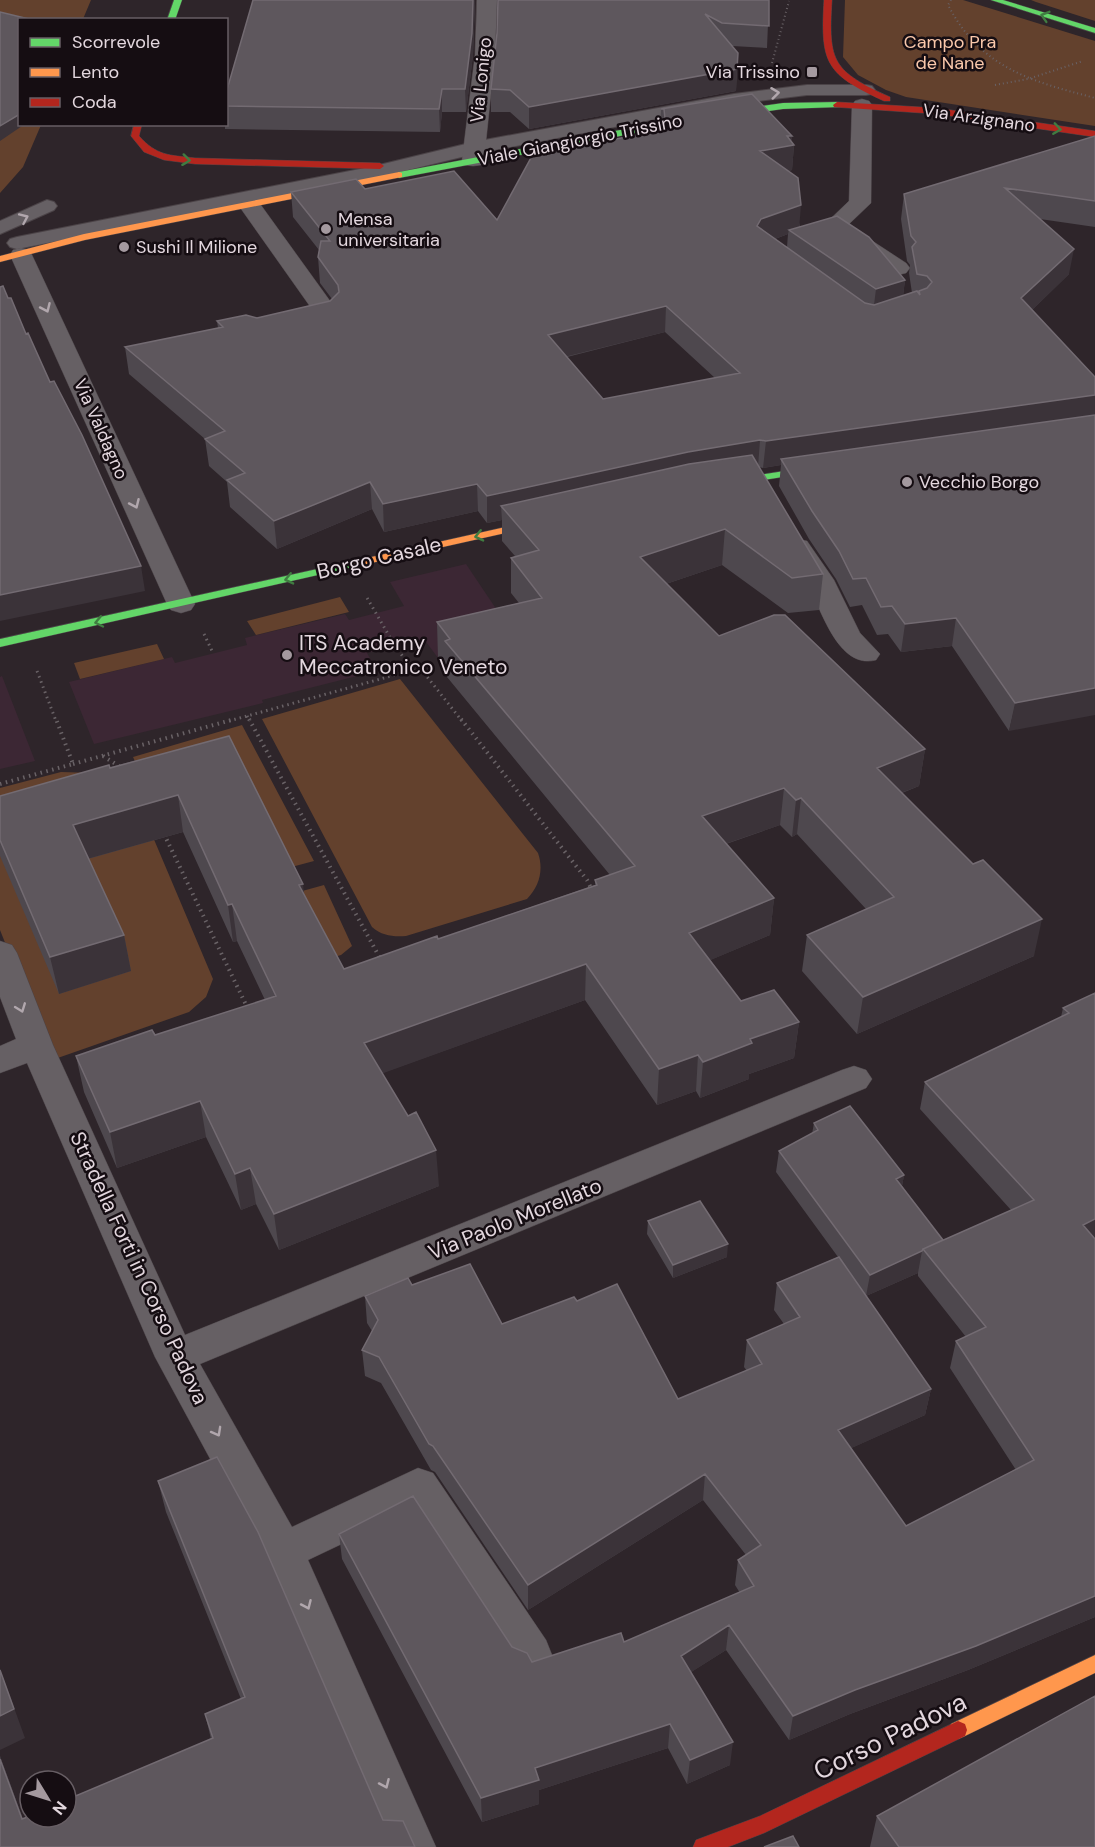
<svg xmlns="http://www.w3.org/2000/svg" width="1095" height="1847" viewBox="0 0 1095 1847" font-family="'DM Sans',sans-serif">
	<rect width="100%" height="100%" fill="#2e252a"/>
	<path fill="#3c2734" d="M466 564 517 640 438 658 424 639 367 653 377 671 262 700 263 703 94 744 69 682 172 657 175 663 247 645 245 638 345 614 349 620 404 606 390 582Z
		M2 676 35 761 0 769V677Z"/>
	<path fill="#63412d" d="M0 0H91L83 19 20 20V124L41 125 23 167 0 193Z
		M845 0H963L1095 41V126L906 97 886 90 858 75 843 57Z
		M1031 0H1095V21L1036 2Z
		M340 597 349 612 256 635 247 621Z
		M157 644 164 659 80 679 74 663Z
		M400 679 538 853C544 870 539 887 527 899L406 936C394 937 382 936 372 927L262 719Z
		M242 725 314 861 284 869 150 794 133 757Z
		M61 772 95 773 150 830 213 979 206 997 189 1012 52 1060 0 930V788Z
		M324 885 352 946 341 955 288 970 295 893Z"/>
	<g fill="none" stroke-linecap="round" stroke-linejoin="round">
		<defs>
			<path id="lane" d="M807 85H866L872 86 875 90 872 94 866 95H807L734 104 474 154 375 178 17 249 10 247 7 243 10 239 17 237 375 166 474 142 734 94Z
				M47 200 54 202 57 206 54 210 0 234V221Z"/>
			<path id="street" d="M477 0H497L495 55 484 160 481 165 473 166 465 165 462 160 475 55Z
				M862 99 869 101 872 105 871 203 848 225 906 263 910 268 906 273 898 275 890 273 826 231 823 226 849 201 852 105 855 101Z
				M250 199 258 201 338 312 339 317C330 330 305 335 291 331L287 326 291 321 314 316V312L239 206 242 201Z
				M21 248 29 250 32 255 195 604 191 610 181 613 171 610 167 604 10 255 13 250Z
				M797 539 807 541 834 580 860 633 880 654 876 660C838 670 821 609 807 582 801 570 791 559 783 547L787 541Z
				M0 941 12 945 17 953 53 1045 185 1335 842 1070 854 1066 866 1070 872 1079 866 1088 200 1364 292 1527 418 1468 433 1473 546 1640 552 1655 546 1670 530 1676 514 1670 411 1511 308 1560 436 1847H389L266 1562 155 1357 27 1063 0 1073V1046L16 1039 0 997Z"/>
			<path id="fast" d="M174 0H182L175 20H167Z
				M991 0H1003L1095 28V33Z
				M837 102 841 105 840 107 783 109 710 119 399 178 395 175 399 172 710 113 783 103Z
				M823 465 828 468 827 470 720 487 715 484 720 481Z
				M358 560 362 561V565L0 647V639Z"/>
			<path id="slow" d="M399 172 402 173V177L85 240 0 262V256L84 234Z
				M546 518 550 519V523L358 566 352 563 358 560Z
				M1095 1655V1673L965 1736 958 1739 951 1736 949 1730 951 1724Z"/>
			<path id="jam" d="M824 0H832C828 63 833 71 890 97V101H884C826 74 820 64 824 0Z
				M837 102 937 108 1095 131V137L937 114 834 107 833 105Z
				M134 124H142L139 136C157 156 169 155 195 158L380 163 384 166 380 169 195 164 164 160 144 152 131 136Z
				M958 1721 965 1724 967 1730 965 1736 764 1833 728 1847H693L696 1840 760 1816Z"/>
		</defs>
		<use href="#lane" stroke="#4b4347" stroke-width="2"/>
		<use href="#street" stroke="#4b4347" stroke-width="1"/>
		<use href="#fast" stroke="#4b4347" stroke-width="1"/>
		<use href="#slow" stroke="#4b4347" stroke-width="1"/>
		<use href="#jam" stroke="#4b4347" stroke-width="1"/>
		<path stroke="#696266" stroke-width="2" stroke-dasharray="1 3" stroke-linecap="butt" d="M951 0 948 5C981 68 1030 81 1095 98
			M772 63 789 1
			M995 85 1028 79 1083 61"/>
		<path stroke="#696266" stroke-width="3" stroke-dasharray="1.5 4" stroke-linecap="butt" d="M204 634 213 653
			M413 670 425 674 462 721
			M37 671 56 721
			M247 716 250 721
			M229 721 413 670 395 646 366 596"/>
		<path stroke="#696266" stroke-width="4" stroke-dasharray="1.5 4.5" stroke-linecap="butt" d="M249 719 381 960
			M461 719 587 880 592 890
			M103 756 122 768
			M73 764 235 719
			M0 784 73 764 56 719
			M164 834 248 1009"/>
		<use href="#lane" fill="#666064" fill-rule="evenodd"/>
		<use href="#street" fill="#666064" fill-rule="evenodd"/>
		<use href="#fast" fill="#63d668" fill-rule="evenodd"/>
		<use href="#slow" fill="#ff974d" fill-rule="evenodd"/>
		<use href="#jam" fill="#b3261e" fill-rule="evenodd"/>
	</g>
	<path fill="#4e484e" fill-rule="evenodd" d="M253 0H475L473 55 466 112H442L440 132 225 129V124H226V93Z
		M769 0 767 48 732 46 737 69 736 91 529 129 510 112H491V89L497 33Z
		M661 109 792 136 791 141 794 145 792 170 788 171 800 227 905 280 903 296 912 293 909 273 910 265 907 261 901 219 904 194 1095 136V227L1040 219 1069 274 1032 310 1095 377 1009 731 952 646 901 652 888 634 877 635 862 605 850 607 836 579 809 539 779 486 781 465 763 468 759 467 823 574 819 610 788 613 722 565 666 584 719 636 925 749 919 786 902 793 1034 956 857 1034 802 971 807 935 866 909 797 834 792 837 780 825 726 844 774 898 770 935 710 960 741 1001 799 1022 794 1058 749 1074V1079L700 1098 696 1091 657 1105 585 1000 382 1073 439 1186 279 1250 256 1204 241 1210 206 1137 117 1168 84 1092 76 1056 155 1035 265 1000 237 941 233 942 183 832 88 859 124 935 131 971 59 994 0 856V796L229 736 304 894 344 969 438 939 595 885V880L610 875 447 677 446 668 438 658 437 622 519 603 511 593V558L515 556 502 541V520L487 523 478 511 384 532 372 509 277 549 230 507 227 482 209 466 205 439 129 374 125 347 218 328 217 321 257 318 330 301 332 299 320 283 318 257 319 250 293 217 291 192 365 189 497 220 660 130ZM788 234 787 247 775 239ZM665 332 715 378 603 399 567 357Z
		M1095 993V1617L968 1670 850 1714 789 1740 726 1650 691 1672 730 1765 687 1784 668 1748 539 1790V1804L482 1822 342 1559 339 1534 512 1647 532 1662 624 1642 740 1593 735 1585 738 1560 746 1555 703 1500 528 1610 435 1472 431 1470 381 1383 365 1376 362 1350 372 1331 367 1323 365 1296 412 1285 678 1399 747 1371 744 1367 747 1340 784 1324 774 1310 777 1283 838 1257 776 1172 779 1151 812 1134 814 1123 904 1175 902 1186 943 1240 1011 1210 920 1109 925 1082 1061 1017 1063 1008ZM918 1273V1276L966 1337 956 1341 950 1368 1016 1470 906 1526 851 1448 925 1415 931 1389 866 1296Z
		M648 1221 727 1257 673 1278 647 1234Z
		M158 1481 383 1820 0 1847V1756L23 1819 211 1739 205 1714 241 1699 166 1512Z
		M877 1816 1095 1847H870Z"/>
	<path fill="#3b3339" d="M473 0H475L473 55 466 112 465 89Z
		M737 69 736 91 529 129V107Z
		M442 89V112L440 132 439 109Z
		M20 114V124H25L0 141V126Z
		M787 136H792L791 145H794L792 170 758 177 760 151Z
		M801 205 799 230H789L788 234 759 245 757 226 761 219Z
		M1074 249 1069 274 1017 325 1021 298Z
		M905 280 902 304 873 313 876 289Z
		M666 306 665 332 548 361V335Z
		M1095 395V422L781 459V465L763 468 766 441Z
		M760 440 758 467 501 506 502 520 487 523V496L688 452Z
		M370 482 372 509 277 549 274 521Z
		M477 484 478 511 384 532 383 504Z
		M725 529 722 565 639 593 640 557Z
		M141 566 145 591 0 621V595Z
		M956 618 952 646 901 652 905 624Z
		M1095 688V715L1009 731 1015 703Z
		M925 749 919 786 872 804 877 768Z
		M784 788 780 825 699 853 702 816Z
		M178 795 183 832 80 861 73 825Z
		M801 798 797 834 792 837 796 800Z
		M303 884 307 921 299 885Z
		M774 898 770 935 687 970 689 933Z
		M232 904 237 941 233 942 228 905Z
		M1042 919 1034 956 857 1034 863 997Z
		M124 935 131 971 59 994 50 957Z
		M586 964 585 1000 367 1079 364 1043Z
		M799 1022 794 1058 749 1074V1079L700 1098 703 1062 750 1039Z
		M698 1055 696 1091 657 1105 659 1069Z
		M200 1101 206 1137 117 1168 110 1132Z
		M436 1150 439 1186 279 1250 274 1214Z
		M250 1168 256 1204 241 1210 235 1174Z
		M904 1175 900 1197 896 1179Z
		M1095 1219V1243L1083 1225Z
		M728 1244 727 1257 673 1278V1265Z
		M922 1251 918 1273 866 1296 870 1275Z
		M931 1389 925 1415 834 1456 838 1430Z
		M705 1474 703 1500 528 1610V1585Z
		M1095 1596V1617L968 1670 850 1714 789 1740 793 1716 855 1690Z
		M729 1625 726 1650 679 1680 681 1656Z
		M0 1669 25 1738 0 1750Z
		M670 1724 668 1748 539 1790V1804L482 1822 481 1798 535 1768Z
		M733 1742 730 1765 687 1784 690 1760Z
		M0 1756 33 1847 22 1819 0 1759Z"/>
	<path fill="#5e575d" stroke="#736b72" stroke-width="1.5" fill-rule="evenodd" d="M253 0H473L472 33 465 89H442L439 109 226 106V93Z
		M498 0H769V26L722 23 705 14 738 53 737 69 529 107 510 90 491 89 497 33Z
		M0 12 33 20H20V114L0 126Z
		M752 94 792 136H787L794 145 760 151 798 178 801 205 761 219 757 226 865 303 874 305 917 291 920 295 919 291 927 288 932 282 927 276 917 274 912 247 916 242 911 236 904 194 1095 136V201L1005 188 1074 249 1021 298 1095 377V395L766 441 760 440 688 452 487 496 477 484 383 504 370 482 274 521 227 480 245 473 205 439 225 431 125 347 223 327 217 321 246 315 257 318 330 301 339 292 338 285 318 257 321 241H330L291 192 356 179 365 189 454 171 497 220 532 156 666 129 664 109H661ZM666 306 740 373 603 399 548 335Z
		M837 216 869 237 905 280 876 289 789 230Z
		M3 286 8 298H11L26 334 28 333 50 382 54 381 82 435 141 566 0 595V287Z
		M1095 415V688L1015 703 956 618 905 624 892 606 881 607 866 578 853 579 839 551 812 511 781 459Z
		M752 455 823 574 792 578 725 529 640 557 719 636 774 615H785L925 749 877 768 973 864 983 860 1042 919 863 997 807 935 894 897 801 798 796 800 784 788 702 816 774 898 689 933 741 1001 774 990 799 1022 750 1039 752 1043 703 1062 698 1055 659 1069 586 964 364 1043 408 1116 416 1112 436 1150 274 1214 250 1168 235 1174 200 1101 110 1132 76 1056 152 1030 155 1035 276 996 232 904 228 905 178 795 73 825 124 935 50 957 0 840V796L109 765 110 768 229 736 303 884 299 885 344 969 437 936 438 939 597 885 595 880 635 866 445 641 450 639 437 622 542 598 511 558 539 550 501 506 689 464Z
		M1095 993V1219L1083 1225 1095 1239V1596L976 1646 855 1690 793 1716 729 1625 681 1656 733 1742 690 1760 670 1724 535 1768 539 1780 481 1798 339 1534 413 1496 512 1647 527 1653 532 1662 621 1633 624 1642 754 1586 738 1560 761 1545 705 1474 528 1585 433 1446 429 1444 379 1357 362 1350 378 1320 365 1296 408 1278 412 1285 470 1264 502 1324 574 1297 577 1301 617 1284 678 1399 762 1364 747 1340 800 1317 777 1283 839 1257 931 1389 838 1430 906 1526 1034 1460 956 1341 986 1327 923 1249 1034 1200 925 1082 1069 1013 1063 1008Z
		M850 1106 904 1175 896 1179 943 1240 923 1249 922 1251 870 1275 779 1151 818 1130 814 1123Z
		M700 1201 728 1244 673 1265 648 1221Z
		M217 1457 258 1532 383 1820 403 1821 415 1847H0V1759L22 1819 30 1816V1817H66V1800L213 1738 205 1714 245 1697 158 1481Z
		M0 1670 14 1709 0 1716Z
		M1095 1696V1847H899L877 1816Z
		M793 1836 799 1847H764Z"/>
	<defs><path id="oneway-chevron" d="M-2-3.5L2.5 0L-2 3.5" fill="none" stroke-width="1.6" stroke-linecap="round" stroke-linejoin="round" transform="scale(1.5)"/></defs>
	<g stroke="#407c41">
		<use href="#oneway-chevron" transform="translate(1045 16) rotate(-163)"/>
		<use href="#oneway-chevron" transform="translate(1057 129) rotate(8)"/>
		<use href="#oneway-chevron" transform="translate(186 160) rotate(7)"/>
		<use href="#oneway-chevron" transform="translate(479 536) rotate(167)"/>
		<use href="#oneway-chevron" transform="translate(289 579) rotate(167)"/>
		<use href="#oneway-chevron" transform="translate(99 622) rotate(168)"/>
	</g>
	<g stroke="#b1a7ad">
		<use href="#oneway-chevron" transform="translate(775 93) rotate(-7)"/>
		<use href="#oneway-chevron" transform="translate(24 218) rotate(-24)"/>
		<use href="#oneway-chevron" transform="translate(46 308) rotate(66)"/>
		<use href="#oneway-chevron" transform="translate(135 504) rotate(66)"/>
		<use href="#oneway-chevron" transform="translate(21 1008) rotate(69)"/>
		<use href="#oneway-chevron" transform="translate(217 1432) rotate(61)"/>
		<use href="#oneway-chevron" transform="translate(307 1605) rotate(66)"/>
		<use href="#oneway-chevron" transform="translate(385 1784) rotate(66)"/>
	</g>
	<g fill="#a4999f" stroke="#150d12" stroke-width="2">
		<rect x="806" y="66" width="12" height="12" rx="3"/>
		<circle cx="326" cy="229" r="6"/>
		<circle cx="124" cy="247" r="6"/>
		<circle cx="907" cy="482" r="6"/>
		<circle cx="287" cy="655" r="6"/>
	</g>
	<g text-anchor="middle" dominant-baseline="central" stroke-width="5" stroke-linejoin="round" paint-order="stroke">
		<g font-size="18" fill="#fac8ab" stroke="#150d12">
			<text x="950" y="42">Campo Pra<tspan x="950" dy="21">de Nane</tspan></text>
		</g>
		<g font-size="18" fill="#e3d7de" stroke="#150d12" text-anchor="start">
			<text x="800" y="72" text-anchor="end">Via Trissino</text>
			<text x="338" y="219">Mensa<tspan x="338" dy="21">universitaria</tspan></text>
			<text x="136" y="247">Sushi Il Milione</text>
			<text x="919" y="482">Vecchio Borgo</text>
		</g>
		<g font-size="18" fill="#e3d7de" stroke="#150d12">
			<text transform="translate(481 80) rotate(-84)">Via Lonigo</text>
			<text transform="translate(979 118) rotate(8)">Via Arzignano</text>
			<text transform="translate(580 140) rotate(-11)">Viale Giangiorgio Trissino</text>
			<text transform="translate(101 429) rotate(66)">Via Valdagno</text>
		</g>
		<g font-size="21" fill="#e3d7de" stroke="#150d12">
			<text transform="translate(379 558) rotate(-13)">Borgo Casale</text>
			<text transform="translate(515 1219) rotate(-22)">Via Paolo Morellato</text>
			<text transform="translate(139 1268) rotate(65)">Stradella Forti in Corso Padova</text>
		</g>
		<g font-size="21" fill="#e3d7de" stroke="#150d12" text-anchor="start">
			<text x="299" y="643">ITS Academy<tspan x="299" dy="24">Meccatronico Veneto</tspan></text>
		</g>
		<g font-size="26" fill="#e3d7de" stroke="#150d12">
			<text transform="translate(890 1736) rotate(-26)">Corso Padova</text>
		</g>
	</g>
	<rect x="18" y="18" width="210" height="108" fill="#150d12" stroke="#675e64" stroke-width="1.5"/>
	<rect x="30" y="38" width="30" height="9" fill="#63d668" stroke="#675e64" stroke-width="1.5"/>
	<text x="72" y="48" font-size="18" fill="#e3d7de">Scorrevole</text>
	<rect x="30" y="68" width="30" height="9" fill="#ff974d" stroke="#675e64" stroke-width="1.5"/>
	<text x="72" y="78" font-size="18" fill="#e3d7de">Lento</text>
	<rect x="30" y="98" width="30" height="9" fill="#b3261e" stroke="#675e64" stroke-width="1.5"/>
	<text x="72" y="108" font-size="18" fill="#e3d7de">Coda</text>
	<g transform="translate(48 1799) rotate(128)"><circle r="28" fill="#150d12" stroke="#675e64" stroke-width="1.5"/>
	<path d="M0-4.5L10 22L0 15L-10 22Z" fill="#a4999f"/>
	<text y="-9" font-size="16" font-weight="bold" text-anchor="middle" fill="#e3d7de">N</text>
	</g>
</svg>
